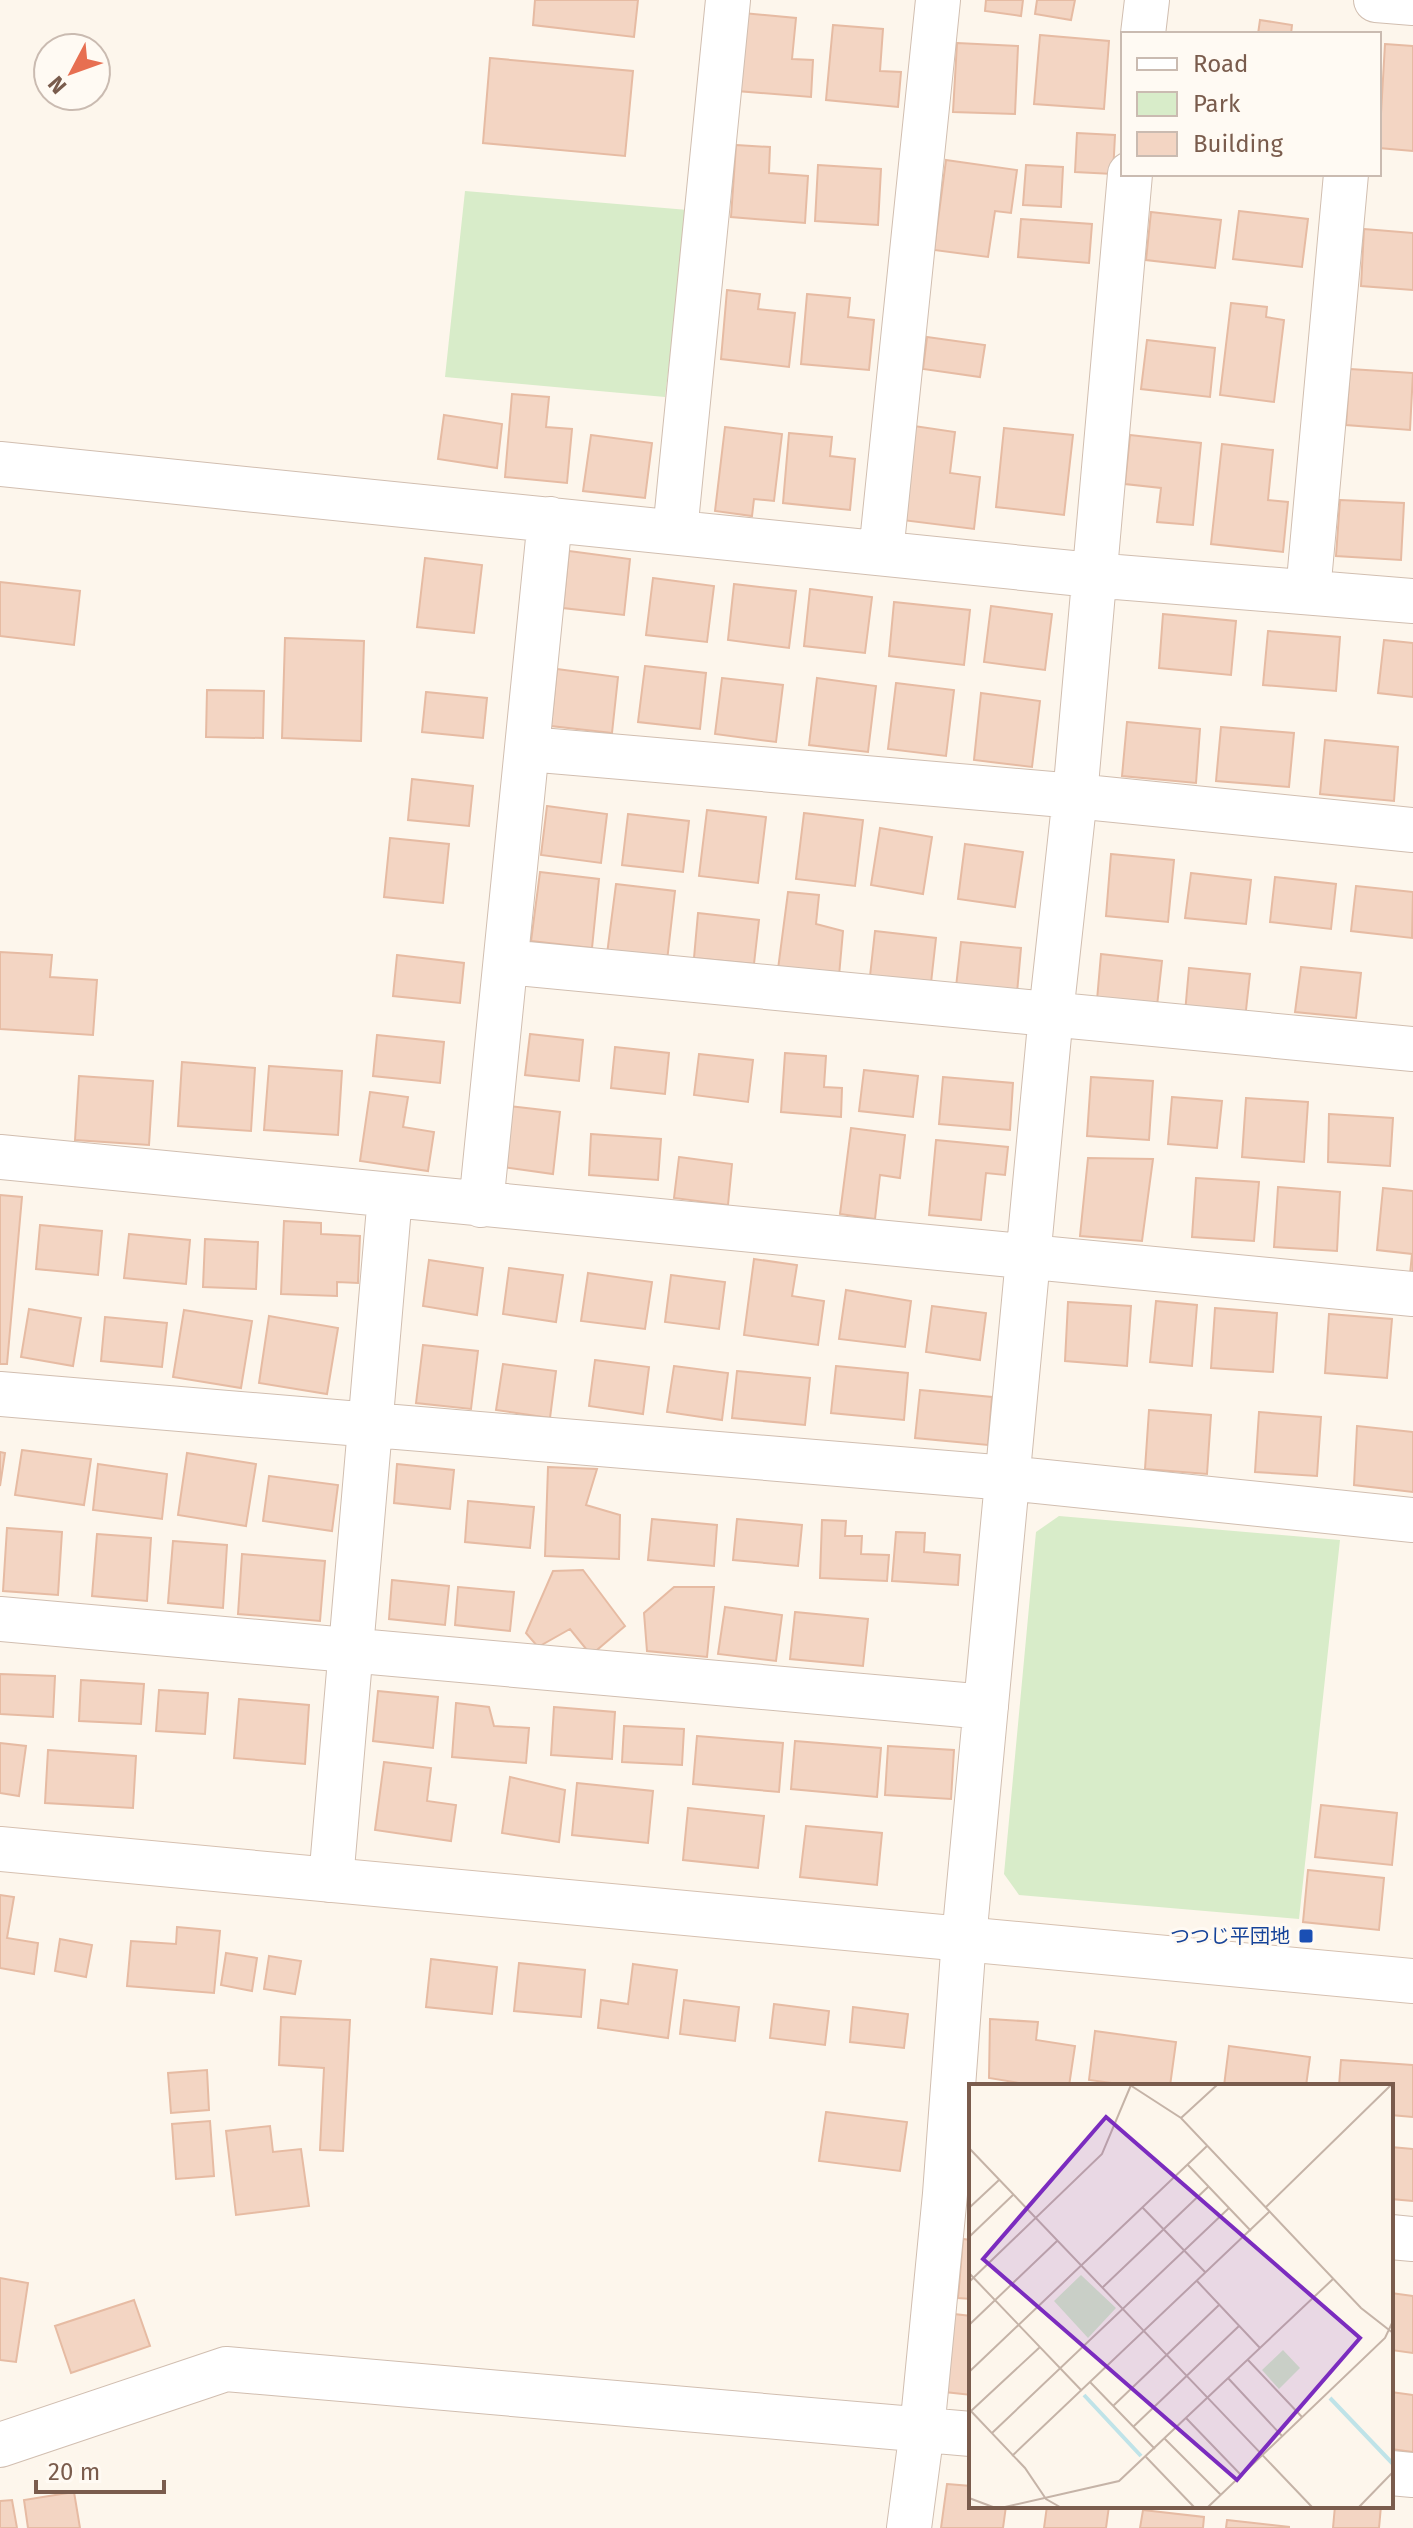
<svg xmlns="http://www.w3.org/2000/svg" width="1413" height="2528" viewBox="0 0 1413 2528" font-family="'Fira Sans','Noto Sans JP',sans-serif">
	<rect width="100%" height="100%" fill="#fdf6ec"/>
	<path fill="#d8ecc9" d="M465 191 688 210 665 397 445 377Z
		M1059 1516 1340 1540 1299 1919 1019 1895 1004 1874 1036 1532Z"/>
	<path fill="#f3d5c3" stroke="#e6bba3" stroke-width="2" d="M535 0H638L634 37 533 25Z
		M986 0H1023L1021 16 985 11Z
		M1037 0H1075L1071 20 1035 14Z
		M743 13 796 18 792 59 813 60 811 97 737 91Z
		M1260 20 1292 25 1291 34H1258Z
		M833 25 883 29 880 71 901 72 898 107 826 100Z
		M1040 35 1109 41 1104 109 1034 104Z
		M957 43 1018 46 1015 114 953 112Z
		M1385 44 1413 46V151L1379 148Z
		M490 58 633 71 625 156 483 143Z
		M1077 133 1115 135 1113 174 1075 172Z
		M736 145 770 147 769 173 808 176 805 223 731 217Z
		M946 160 1017 170 1011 213 995 211 988 257 934 250Z
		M818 165 881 169 878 225 815 221Z
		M1026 165 1063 167 1061 207 1023 205Z
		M1239 211 1308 219 1302 267 1233 259Z
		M1151 212 1221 220 1215 268 1146 260Z
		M1021 219 1092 224 1089 263 1018 257Z
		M1364 229 1413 233V290L1361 286Z
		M727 290 760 294 758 309 795 313 789 367 721 359Z
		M807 294 850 298 848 317 874 320 869 370 801 364Z
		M1231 303 1267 307 1266 317 1284 320 1274 402 1220 395Z
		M927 337 985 345 980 377 923 369Z
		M1147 340 1215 348 1210 397 1141 389Z
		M1350 369 1413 373 1410 430 1346 425Z
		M512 394 549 397 546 427 572 429 567 483 505 477Z
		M444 415 502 424 497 468 438 459Z
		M914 426 955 432 950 473 980 477 974 529 902 520Z
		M725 427 782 434 774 501 754 499 752 516 715 511Z
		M1004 428 1073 435 1064 515 996 507Z
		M789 433 832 437 830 456 855 459 850 510 783 503Z
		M591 435 652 443 645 498 583 491Z
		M1130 435 1201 443 1193 525 1157 522 1161 488 1125 484Z
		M1222 444 1273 450 1268 500 1288 502 1283 552 1211 544Z
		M1340 500 1404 503 1401 560 1336 556Z
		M569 551 630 559 624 615 563 608Z
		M425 558 482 565 474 633 417 627Z
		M653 578 714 586 707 642 646 635Z
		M0 582 80 591 74 645 0 636Z
		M734 584 796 591 789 648 728 640Z
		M810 589 872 597 865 653 804 646Z
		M894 602 970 610 964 665 889 656Z
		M991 606 1052 614 1045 670 984 662Z
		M1163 614 1236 621 1231 675 1159 668Z
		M1268 631 1340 637 1336 691 1263 685Z
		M285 638 364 641 361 741 282 738Z
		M1384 640 1413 643V697L1378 693Z
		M645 666 706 673 700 729 638 722Z
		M557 669 618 677 612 733 551 726Z
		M722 678 783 685 776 742 715 734Z
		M817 678 876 686 868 752 809 745Z
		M896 683 954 690 946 756 888 749Z
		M207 690 264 691 263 738 206 737Z
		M426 692 487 698 483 738 422 732Z
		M981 693 1040 701 1032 767 974 760Z
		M1127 722 1200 729 1196 783 1122 776Z
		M1221 727 1294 733 1289 787 1216 781Z
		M1325 740 1398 747 1394 801 1320 794Z
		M412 779 473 786 469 826 408 820Z
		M547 806 607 814 601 863 541 855Z
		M707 810 766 817 758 883 699 876Z
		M804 813 863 820 855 886 796 879Z
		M628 814 689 821 683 872 622 865Z
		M880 828 932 837 923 894 871 885Z
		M390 838 449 844 443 903 384 897Z
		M965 844 1023 852 1015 907 958 899Z
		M1111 854 1174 860 1168 922 1106 916Z
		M540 872 599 879 592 948 531 941Z
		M1191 873 1251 880 1246 924 1185 918Z
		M1275 877 1336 884 1331 929 1270 922Z
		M616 884 675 891 667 961 607 954Z
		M1356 886 1413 892 1412 938 1351 931Z
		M788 892 819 895 816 924 843 931 839 976 778 969Z
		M698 913 759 920 754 964 694 958Z
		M875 931 936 938 931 983 870 976Z
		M961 942 1021 948 1017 993 956 987Z
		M0 952 52 955 50 977 97 980 93 1035 0 1029Z
		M1101 954 1162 961 1157 1006 1097 1000Z
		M397 955 464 963 460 1003 393 996Z
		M1301 967 1361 973 1356 1018 1295 1012Z
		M1189 968 1250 974 1245 1019 1185 1013Z
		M530 1034 583 1040 579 1081 525 1075Z
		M377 1035 444 1042 440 1083 373 1076Z
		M615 1047 669 1053 665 1094 611 1088Z
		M785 1053 826 1056 824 1087 842 1088 841 1117 781 1112Z
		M699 1054 753 1060 748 1102 694 1095Z
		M182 1062 255 1068 251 1131 178 1126Z
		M269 1066 342 1071 338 1135 264 1130Z
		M864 1070 918 1076 913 1117 859 1111Z
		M79 1076 153 1081 149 1145 75 1140Z
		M943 1077 1013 1083 1010 1130 939 1124Z
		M1091 1077 1153 1081 1149 1140 1087 1136Z
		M370 1092 408 1097 403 1127 434 1132 428 1171 360 1161Z
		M1172 1097 1222 1101 1217 1148 1168 1144Z
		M1246 1098 1308 1102 1304 1162 1242 1157Z
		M509 1106 560 1112 553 1174 502 1167Z
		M1329 1114 1393 1118 1390 1166 1328 1162Z
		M851 1128 905 1135 900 1178 880 1175 875 1219 840 1214Z
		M591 1134 661 1139 658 1180 589 1175Z
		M936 1140 1008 1147 1005 1175 986 1173 981 1220 929 1215Z
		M679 1157 732 1164 728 1205 674 1198Z
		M1088 1158 1153 1159 1142 1241 1080 1236Z
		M1196 1178 1259 1182 1254 1241 1192 1237Z
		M1278 1187 1340 1192 1337 1251 1274 1247Z
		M1383 1188 1413 1191V1274H1410L1412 1254 1377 1250Z
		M0 1195 22 1197 7 1364H0Z
		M284 1221 321 1223V1234L360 1236 358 1283 337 1282V1296L281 1294Z
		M40 1225 102 1231 98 1275 36 1269Z
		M129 1234 190 1240 186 1284 124 1278Z
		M205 1239 258 1242 256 1289 203 1287Z
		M754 1259 797 1265 792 1296 824 1301 818 1345 744 1335Z
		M429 1260 483 1268 477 1315 423 1306Z
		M509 1268 563 1275 556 1322 503 1314Z
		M588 1273 652 1282 645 1329 581 1321Z
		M671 1275 725 1282 719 1329 665 1322Z
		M846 1290 911 1301 905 1347 839 1339Z
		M1156 1301 1197 1305 1192 1366 1150 1362Z
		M1068 1302 1131 1306 1127 1366 1065 1361Z
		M932 1306 986 1313 980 1360 926 1352Z
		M1215 1308 1277 1313 1273 1372 1211 1368Z
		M29 1309 81 1318 73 1366 21 1357Z
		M184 1310 252 1321 241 1388 173 1377Z
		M1329 1314 1392 1319 1387 1378 1325 1373Z
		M269 1316 338 1328 327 1394 259 1383Z
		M105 1317 167 1323 162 1367 101 1361Z
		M423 1345 478 1351 471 1409 416 1403Z
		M595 1360 649 1367 643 1414 589 1406Z
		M503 1364 556 1371 550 1418 496 1410Z
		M674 1366 728 1373 722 1420 667 1412Z
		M836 1366 908 1373 904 1420 831 1413Z
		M737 1371 810 1378 805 1425 732 1418Z
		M920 1390 992 1397 988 1445 915 1438Z
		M1149 1410 1211 1415 1207 1474 1145 1469Z
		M1259 1412 1321 1417 1317 1476 1255 1472Z
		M1357 1426 1413 1432V1492L1354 1485Z
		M22 1450 91 1459 84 1505 15 1495Z
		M0 1452 5 1453 0 1486Z
		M187 1453 256 1464 246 1526 178 1515Z
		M98 1464 167 1474 162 1519 93 1510Z
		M397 1464 454 1470 450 1509 394 1503Z
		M548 1467 597 1469 586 1505 620 1515 619 1559 545 1556Z
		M269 1476 338 1485 332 1531 263 1521Z
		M468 1501 534 1507 530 1548 465 1542Z
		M652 1519 717 1525 714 1566 648 1560Z
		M737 1519 802 1525 798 1566 733 1560Z
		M822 1520 846 1521 845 1536H862L861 1554 889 1555 887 1581 820 1578Z
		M7 1528 62 1532 58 1595 3 1591Z
		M896 1532 925 1533 924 1552 960 1555 958 1585 892 1581Z
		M97 1534 151 1538 147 1601 92 1596Z
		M173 1541 227 1545 223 1608 168 1603Z
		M242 1554 325 1561 320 1621 238 1614Z
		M583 1570 625 1626 591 1655 570 1629 538 1647 526 1633 553 1571Z
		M392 1580 449 1586 445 1625 389 1619Z
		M458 1587 514 1592 510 1631 455 1625Z
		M674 1587H714L707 1657 647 1651 644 1613Z
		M725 1607 782 1615 776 1661 718 1654Z
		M795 1612 868 1619 863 1666 790 1659Z
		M0 1674 55 1676 53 1717 0 1714Z
		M81 1680 144 1684 141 1724 79 1721Z
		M159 1690 208 1693 205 1734 156 1731Z
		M378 1691 438 1697 433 1748 373 1741Z
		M239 1699 309 1705 305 1764 234 1758Z
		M456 1703 489 1707 494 1726 529 1728 526 1763 452 1757Z
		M554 1707 615 1712 612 1759 551 1755Z
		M624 1726 684 1729 682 1765 622 1762Z
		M697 1736 783 1743 779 1792 693 1784Z
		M795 1741 881 1748 877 1797 791 1789Z
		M0 1743 26 1746 19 1796 0 1793Z
		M888 1746 954 1750 951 1799 885 1795Z
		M48 1750 136 1756 133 1808 45 1803Z
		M384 1762 431 1768 427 1801 456 1805 451 1841 375 1830Z
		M510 1777 565 1790 559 1842 502 1833Z
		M577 1783 653 1791 648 1843 572 1835Z
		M1321 1805 1397 1813 1392 1865 1315 1857Z
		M688 1808 764 1816 758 1868 683 1860Z
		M806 1826 882 1833 877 1885 800 1877Z
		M1308 1870 1384 1878 1379 1930 1303 1922Z
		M0 1895 14 1897 7 1938 38 1943 34 1974 0 1968Z
		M177 1927 220 1931 214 1993 127 1986 131 1941 176 1944Z
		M60 1939 92 1945 86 1977 55 1971Z
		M226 1953 257 1958 252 1991 221 1985Z
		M269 1956 301 1961 295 1994 264 1989Z
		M431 1959 497 1967 492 2014 426 2007Z
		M519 1963 585 1970 581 2017 514 2011Z
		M633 1964 677 1970 668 2038 598 2028 601 2000 628 2004Z
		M684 2000 739 2007 735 2041 680 2034Z
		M774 2004 829 2011 825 2045 770 2038Z
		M853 2007 908 2014 904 2048 850 2042Z
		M281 2017 350 2020 343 2151 320 2150 324 2068 279 2065Z
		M990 2019 1038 2022 1036 2040 1075 2046 1069 2086H1037L989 2078Z
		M1095 2031 1176 2042 1170 2086H1134L1089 2080Z
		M1229 2046 1310 2057 1306 2086H1224Z
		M1341 2060 1413 2065V2117L1391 2115V2086H1339Z
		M207 2070 209 2110 171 2113 168 2073Z
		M826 2112 907 2122 900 2171 819 2161Z
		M210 2121 214 2176 176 2179 172 2124Z
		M270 2126 273 2152 301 2149 309 2206 236 2215 226 2131Z
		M1391 2147 1413 2149V2201L1391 2199Z
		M963 2239 971 2240V2299L958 2298Z
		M0 2278 28 2283 16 2362 0 2360Z
		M1391 2293 1413 2296V2353L1391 2350Z
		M134 2300 150 2346 71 2373 55 2326Z
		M954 2314 971 2316V2395L945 2392Z
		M1391 2392 1413 2395V2452L1391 2449Z
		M947 2484 971 2486V2506H1006L1003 2528H941Z
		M74 2492 80 2528H28L24 2500Z
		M12 2500 17 2528H0V2501Z
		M1047 2506H1109L1106 2528H1044Z
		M1335 2506H1381L1379 2528H1333Z
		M1143 2510 1204 2517 1203 2528H1140Z
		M1227 2520 1289 2527V2528H1226Z"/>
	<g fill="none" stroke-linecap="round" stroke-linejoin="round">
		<defs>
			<path id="street" d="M1376 0 1413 3
				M1143 34 1147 0
				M0 464 1092 575 1413 601
				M675 532 728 0
				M881 553 938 0
				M1308 592 1346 174
				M528 749 1075 796 1413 830
				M506 962 1413 1049
				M0 1157 1413 1294
				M481 1205 550 519
				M0 1394 1007 1478 1413 1520
				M0 1619 986 1707
				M331 1880 390 1196
				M1391 2237 1413 2239
				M0 2445 226 2369 971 2434
				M1391 2473 1413 2475
				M909 2528 922 2430 945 2194 964 1939 1051 1014 1075 796 1130 174"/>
			<path id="secondary" d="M0 1849 1413 1981"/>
		</defs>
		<use href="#street" stroke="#d1beb0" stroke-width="46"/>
		<use href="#secondary" stroke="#d6c0b0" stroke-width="46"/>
		<use href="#street" stroke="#fff" stroke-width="44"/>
		<use href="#secondary" stroke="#fff" stroke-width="44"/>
	</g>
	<rect fill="#1a4fb4" stroke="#fffaf3" stroke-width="3" x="1298" y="1928" width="16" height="16" rx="4"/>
	<g text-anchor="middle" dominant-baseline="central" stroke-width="6" stroke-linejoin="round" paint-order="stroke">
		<g font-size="20" fill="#164399" stroke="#fffaf3" text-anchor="end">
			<text x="1290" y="1936">つつじ平団地</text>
		</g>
	</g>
	<g transform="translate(969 2084)">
		<rect width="424" height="424" fill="#fdf6ec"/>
		<path d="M112 191 147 224 119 254 85 217ZM314 266 331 284 310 305 293 286Z" fill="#d8ecc9"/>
		<path fill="none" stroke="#bfe3e8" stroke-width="4" d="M115 311 172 372M361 314 424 380"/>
		<path fill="none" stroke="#c5b3a7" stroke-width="2" d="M161 1 212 34 392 224 424 249M212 34 248 1M0 64 343 423M218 80 282 147M173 123 237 189M0 124 30 96M296 124 422 1M0 153 45 110M0 189 113 307M228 197 291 264M0 198 133 70 162 1M133 204 239 103M0 241 88 157M279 276 333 333M0 288 238 62M259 294 313 352M121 298 186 365M144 322 250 221M0 325 56 384 77 415 91 423M2 327 71 263M217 334 272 391M164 343 270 242M23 349 260 124M196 355 252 411M43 372 300 128M177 373 225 423M0 414 24 423M36 423 150 397 364 195M239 423 416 254 424 237M390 423 424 388"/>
		<path fill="#7b2cbf" fill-opacity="0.15" stroke="#7b2cbf" stroke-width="4" d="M137 33 391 254 268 396 14 175Z"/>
		<rect width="424" height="424" fill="none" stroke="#7a5c4d" stroke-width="4"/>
	</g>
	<rect x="1121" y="32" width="260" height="144" fill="#fffaf3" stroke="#cabbb1" stroke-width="2"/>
	<rect x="1137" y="58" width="40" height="12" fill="#ffffff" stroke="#cabbb1" stroke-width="2"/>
	<text x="1193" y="72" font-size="24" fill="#7a5c4d">Road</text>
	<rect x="1137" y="92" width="40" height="24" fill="#d8ecc9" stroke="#cabbb1" stroke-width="2"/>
	<text x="1193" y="112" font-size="24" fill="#7a5c4d">Park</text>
	<rect x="1137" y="132" width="40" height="24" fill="#f3d5c3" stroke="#cabbb1" stroke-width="2"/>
	<text x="1193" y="152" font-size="24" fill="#7a5c4d">Building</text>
	<g transform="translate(72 72) rotate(229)"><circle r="38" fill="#fffaf3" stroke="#cabbb1" stroke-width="2"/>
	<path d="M0-6L14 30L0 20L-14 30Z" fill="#e76f51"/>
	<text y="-12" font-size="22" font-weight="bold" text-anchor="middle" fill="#7a5c4d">N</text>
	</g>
	<path d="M36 2480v12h128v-12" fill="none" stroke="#7a5c4d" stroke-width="4"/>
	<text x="48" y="2480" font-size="24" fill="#7a5c4d" stroke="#fffaf3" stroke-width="6" paint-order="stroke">20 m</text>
</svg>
